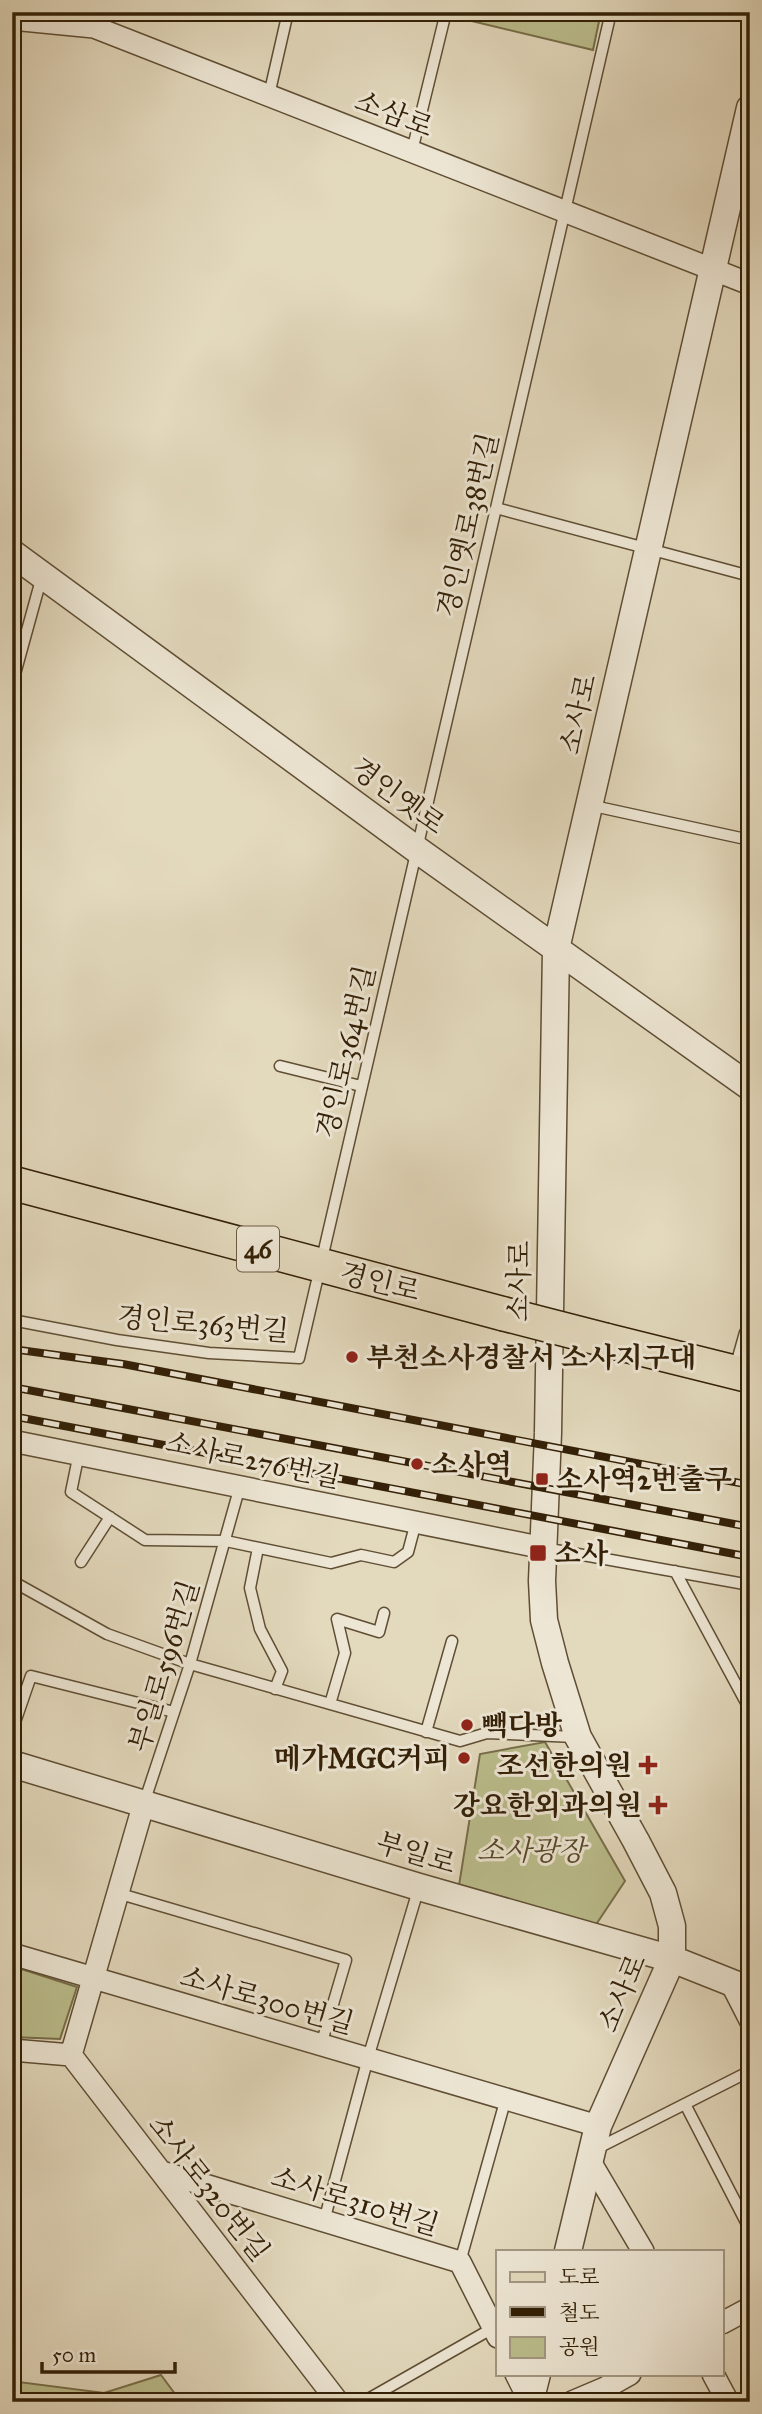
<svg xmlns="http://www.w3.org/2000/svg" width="762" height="2414" viewBox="0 0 762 2414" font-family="'IM FELL Great Primer','Noto Serif KR',serif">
	<rect width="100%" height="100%" fill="#e3d9bd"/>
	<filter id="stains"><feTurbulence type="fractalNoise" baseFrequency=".00286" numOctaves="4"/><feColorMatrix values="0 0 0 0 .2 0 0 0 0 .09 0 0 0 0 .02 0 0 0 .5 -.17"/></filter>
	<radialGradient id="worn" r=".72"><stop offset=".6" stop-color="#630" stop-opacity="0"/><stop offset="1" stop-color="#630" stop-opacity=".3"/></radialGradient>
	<path fill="#bbbd8c" stroke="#776e4a" stroke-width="2" d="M460 12H601L593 50 459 18Z
		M545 1742 625 1881 589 1935 457 1898 480 1754Z
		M12 1966 77 1987 60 2039 12 2037Z
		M161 2375 181 2402H14L19 2382 104 2393Z"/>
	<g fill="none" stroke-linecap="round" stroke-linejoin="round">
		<defs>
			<path id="service" d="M269 95 288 12
				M412 151 446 12
				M496 508 750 576
				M12 685 42 576
				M589 805 750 840
				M280 1066 361 1086
				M12 1320 117 1340 209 1353 299 1358 611 12
				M79 1453 71 1492 145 1540 226 1541 331 1563 361 1555 394 1562 408 1552 416 1522
				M258 1548 250 1588 260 1629 282 1671 275 1689
				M544 1548 750 1585
				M81 1562 110 1517
				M675 1571 750 1710
				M12 1581 107 1634 190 1664 460 1741 487 1733 575 1737
				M330 1704 345 1653 337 1619 379 1632 384 1613
				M12 1731 31 1676 174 1712
				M426 1732 452 1641
				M144 1803 190 1664 240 1486
				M117 1893 346 1960 321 2045
				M685 2104 750 2230
				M596 2149 750 2071
				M324 2221 368 2058 419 1887
				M460 2262 506 2098
				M363 2402 493 2328"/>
			<path id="minor" d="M12 19 94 27 750 284
				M739 1374 750 1335
				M12 1441 544 1548
				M12 1954 598 2126
				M730 1981 750 2020
				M12 2050 71 2055 338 2402
				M71 2055 144 1803
				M591 2163 643 2251
				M162 2172 460 2262 498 2337
				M722 2323 750 2308
				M516 2374 530 2402
				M713 2374 728 2402
				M572 2402 605 2388 630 2374"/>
			<path id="tertiary" d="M12 553 416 849 750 1087
				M12 1764 419 1887 672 1959 750 1990
				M568 2251 598 2126 672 1959V1926L663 1893 636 1841 578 1737 555 1663 544 1620 542 1581 548 1433 556 949 750 108
				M530 2402 537 2374"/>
			<path id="primary" d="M12 1183 504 1314
				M605 1340 750 1376"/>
		</defs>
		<use href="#service" stroke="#5f4e34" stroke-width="13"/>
		<use href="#minor" stroke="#5f4e34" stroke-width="24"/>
		<use href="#tertiary" stroke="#5f4e34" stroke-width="29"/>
		<use href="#primary" stroke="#332007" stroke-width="36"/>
		<use href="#service" stroke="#ede6d4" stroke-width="10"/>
		<use href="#minor" stroke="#ede6d4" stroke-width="21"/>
		<use href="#tertiary" stroke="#ede6d4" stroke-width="26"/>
		<use href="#primary" stroke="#e3d9bd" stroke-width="33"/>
		<defs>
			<path id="rail" d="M12 1349 123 1364 750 1485
				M12 1387 750 1527
				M12 1416 750 1557"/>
		</defs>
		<use href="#rail" stroke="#332007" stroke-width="8"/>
		<use href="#rail" stroke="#ede6d4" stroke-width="5" stroke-dasharray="16" stroke-linecap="butt"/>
		<defs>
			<path id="primary-bridge" d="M504 1314 605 1340"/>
		</defs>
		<use href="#primary-bridge" stroke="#332007" stroke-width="36" stroke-linecap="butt"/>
		<use href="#primary-bridge" stroke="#e3d9bd" stroke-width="33"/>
	</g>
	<g fill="#8f2418" stroke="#ede6d4" stroke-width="2.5">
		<circle cx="352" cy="1357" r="7"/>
		<circle cx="417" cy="1464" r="7"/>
		<rect x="535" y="1472" width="14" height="14" rx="3.5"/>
		<rect x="529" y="1544" width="18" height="18" rx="3.5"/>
		<circle cx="467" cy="1725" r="7"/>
		<circle cx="464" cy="1758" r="7"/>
		<path d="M644.5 1754.5h7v7h7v7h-7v7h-7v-7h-7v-7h7z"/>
		<path d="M654.5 1794.5h7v7h7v7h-7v7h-7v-7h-7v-7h7z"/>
	</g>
	<g text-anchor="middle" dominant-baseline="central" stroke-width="6" stroke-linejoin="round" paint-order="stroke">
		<rect fill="#ede6d4" stroke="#6b5b44" stroke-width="2" x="237" y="1226.5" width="42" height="45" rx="5"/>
		<g font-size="26" font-weight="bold" fill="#332007">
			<text x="258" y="1249">46</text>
		</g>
		<g font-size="28" fill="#332007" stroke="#ede6d4">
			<text transform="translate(394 114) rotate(21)">소삼로</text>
			<text transform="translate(468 525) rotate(-77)">경인옛로38번길</text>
			<text transform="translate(578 714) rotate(-77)">소사로</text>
			<text transform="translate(398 796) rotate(36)">경인옛로</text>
			<text transform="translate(346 1052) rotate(-77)">경인로364번길</text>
			<text transform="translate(519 1281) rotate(-89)">소사로</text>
			<text transform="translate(380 1282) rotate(14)">경인로</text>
			<text transform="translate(203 1324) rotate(5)">경인로363번길</text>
			<text transform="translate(253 1460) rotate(12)">소사로276번길</text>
			<text transform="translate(164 1666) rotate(-73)">부일로596번길</text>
			<text transform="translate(416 1853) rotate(17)">부일로</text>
			<text transform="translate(622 1993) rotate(-67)">소사로</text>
			<text transform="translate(267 2000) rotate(16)">소사로300번길</text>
			<text transform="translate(209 2188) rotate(52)">소사로320번길</text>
			<text transform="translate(355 2201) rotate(17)">소사로310번길</text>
		</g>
		<g font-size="28" font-weight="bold" fill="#332007" stroke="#ede6d4" text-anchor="start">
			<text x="366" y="1357">부천소사경찰서 소사지구대</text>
			<text x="431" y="1464">소사역</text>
			<text x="556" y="1479">소사역2번출구</text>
			<text x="554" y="1553">소사</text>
			<text x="481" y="1725">빽다방</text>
			<text x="450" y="1758" text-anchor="end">메가MGC커피</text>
			<text x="632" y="1765" text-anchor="end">조선한의원</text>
			<text x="642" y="1805" text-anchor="end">강요한외과의원</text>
		</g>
		<g font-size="28" font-style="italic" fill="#554728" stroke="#ede6d4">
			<text x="531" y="1850">소사광장</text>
		</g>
	</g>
	<rect width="762" height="2414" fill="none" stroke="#e3d9bd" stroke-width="42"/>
	<rect x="14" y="14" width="734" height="2386" fill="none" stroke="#332007" stroke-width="3.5"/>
	<rect x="21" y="21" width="720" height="2372" fill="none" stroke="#332007" stroke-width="2"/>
	<rect x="496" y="2250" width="228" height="126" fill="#ede6d4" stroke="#a39782" stroke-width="2"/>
	<rect x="510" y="2272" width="35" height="10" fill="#e3d9bd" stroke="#a39782" stroke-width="2"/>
	<text x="559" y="2284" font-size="21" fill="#332007">도로</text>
	<rect x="510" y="2307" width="35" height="10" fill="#332007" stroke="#a39782" stroke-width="2"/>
	<text x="559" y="2320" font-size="21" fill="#332007">철도</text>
	<rect x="510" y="2337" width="35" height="21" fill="#bbbd8c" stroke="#a39782" stroke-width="2"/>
	<text x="559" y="2354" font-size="21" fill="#332007">공원</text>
	<path d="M42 2362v10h133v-10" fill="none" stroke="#332007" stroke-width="3.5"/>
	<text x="52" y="2362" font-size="21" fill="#332007" stroke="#ede6d4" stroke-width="5" paint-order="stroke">50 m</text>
	<rect width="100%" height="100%" filter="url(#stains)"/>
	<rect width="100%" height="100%" fill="url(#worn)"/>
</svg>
